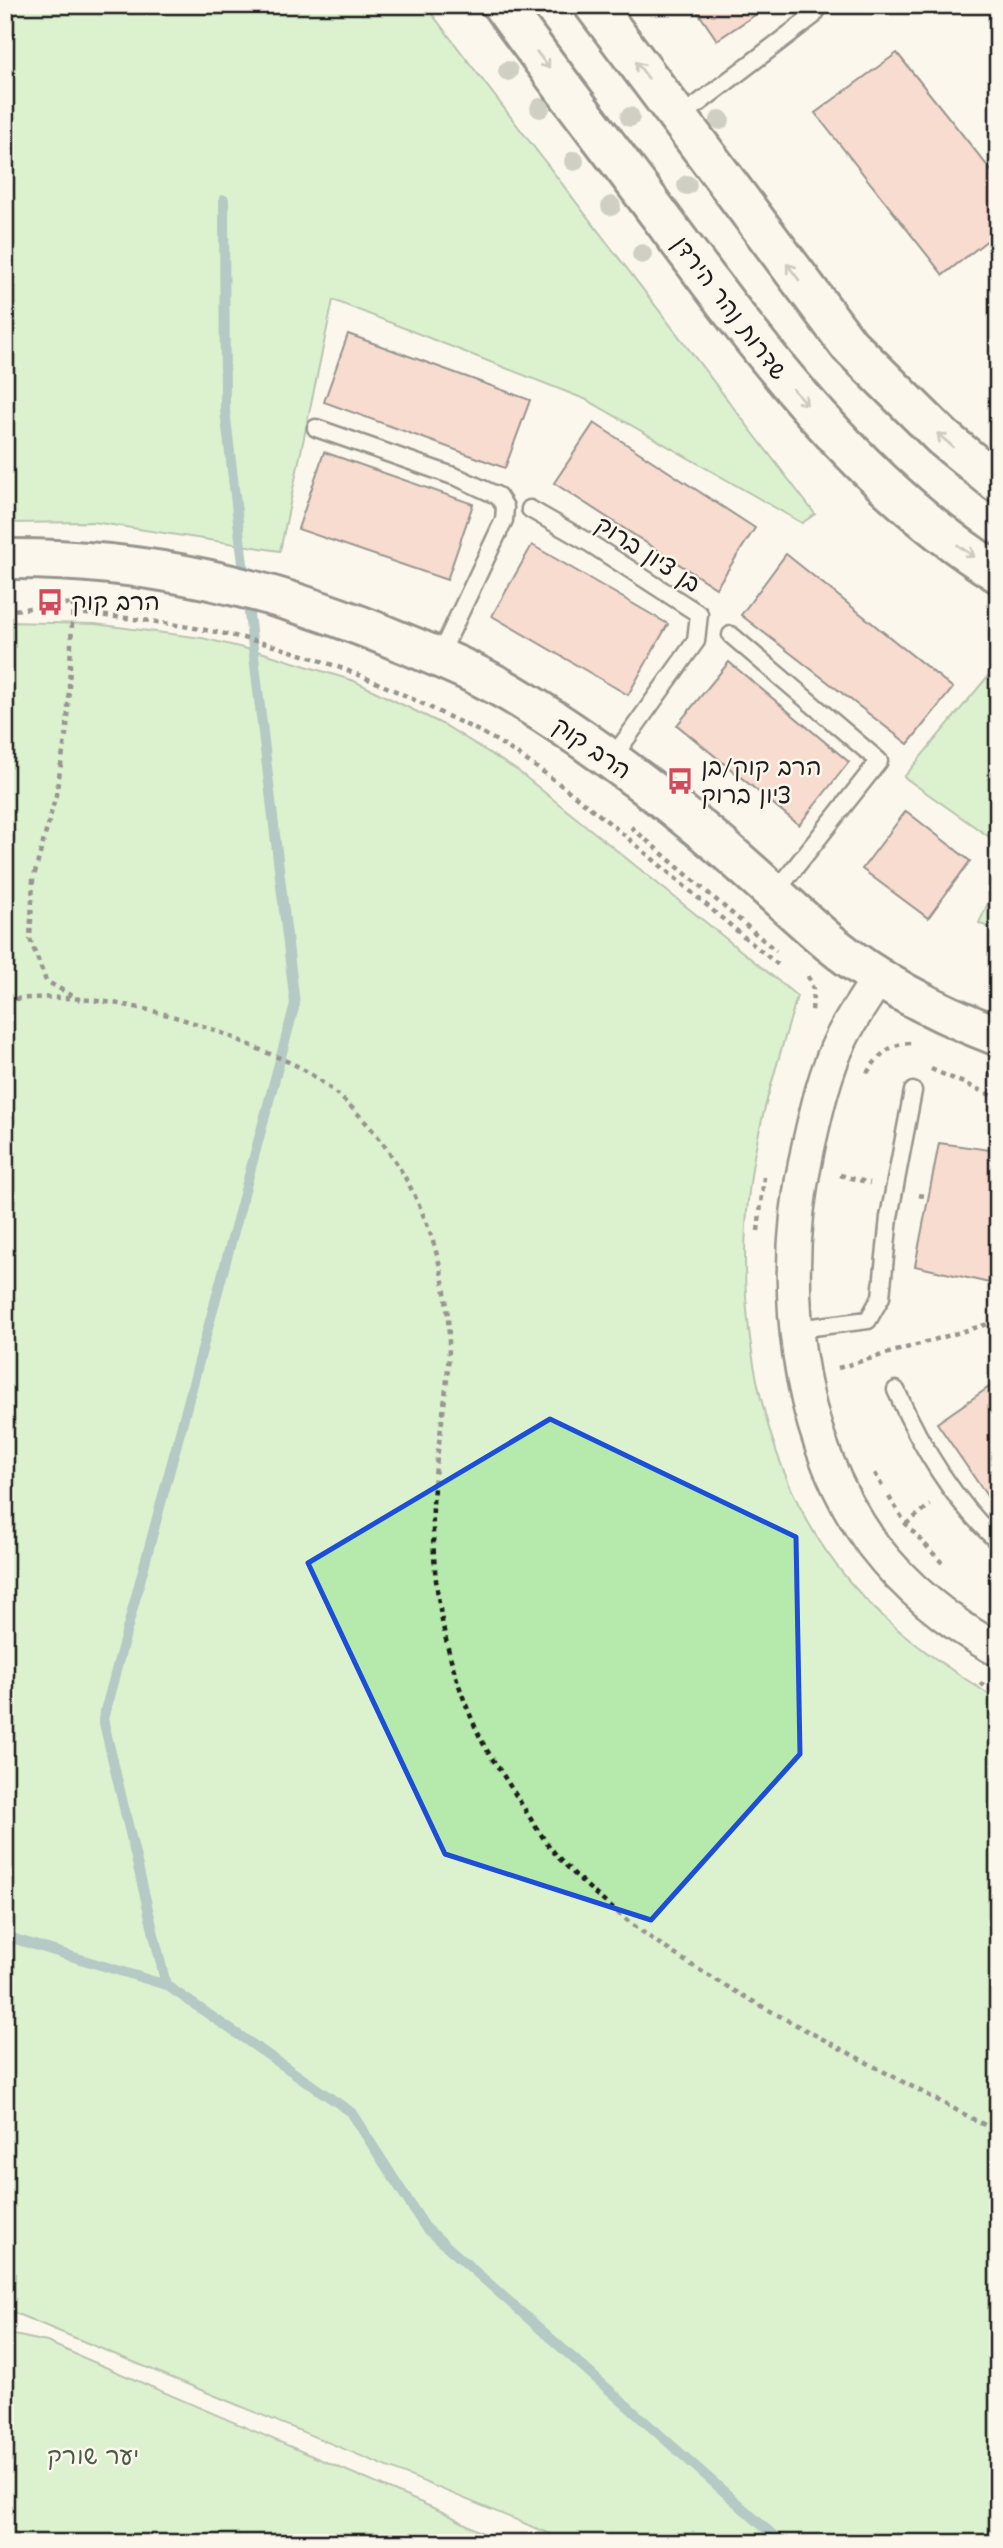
<svg xmlns="http://www.w3.org/2000/svg" width="1003" height="2548" viewBox="0 0 1003 2548" font-family="'Comic Neue','Playpen Sans Hebrew',sans-serif">
	<rect width="100%" height="100%" fill="#fbf7ec"/>
	<filter id="ink" filterUnits="userSpaceOnUse"><feTurbulence type="fractalNoise" baseFrequency=".0143" numOctaves="2"/><feDisplacementMap in="SourceGraphic" scale="14" xChannelSelector="R" yChannelSelector="G"/><feConvolveMatrix kernelMatrix="1 2 1 2 8 2 1 2 1" color-interpolation-filters="sRGB"/></filter>
	<g filter="url(#ink)">
		<path fill="#b6eaac" stroke="#698364" stroke-width="2" d="M5 5H425L815 514 802 523 587 400 333 300 280 551 93 522 5 523Z
			M5 622 95 624 202 638 264 653 354 681 446 726 518 771 797 996C779 1060 756 1125 749 1191 734 1323 762 1479 849 1581 891 1631 944 1666 998 1700V2543H572L5 2309Z
			M998 664V843L904 777Z
			M998 881V932L979 923Z
			M5 2333 47 2342 445 2513 501 2543H5Z"/>
		<g fill="none" stroke-linecap="round" stroke-linejoin="round">
			<path stroke="#5f9094" stroke-width="10" d="M224 200 225 410 245 581
				M5 1936 166 1985 351 2112 425 2227 782 2543
				M166 1985 103 1719 295 1004 247 597"/>
		</g>
		<path fill="#f4baac" stroke="#1c1c1c" stroke-width="2" d="M693 5H770L717 40Z
			M897 53 998 179V232L943 275 815 113Z
			M348 334 530 400 505 468 324 402Z
			M594 423 755 528 716 588 554 483Z
			M324 452 473 504 447 580 298 529Z
			M532 545 668 624 628 695 492 616Z
			M786 554 953 688 908 744 741 615Z
			M729 662 849 762 799 825 677 725Z
			M906 811 970 861 928 918 862 869Z
			M939 1143 998 1151V1285L915 1266Z
			M998 1381V1512L937 1423Z"/>
		<g fill="none" stroke-linecap="round" stroke-linejoin="round">
			<defs>
				<path id="service" d="M678 119 813 16 820 5
					M316 428 459 478 498 496 505 507 504 520 439 657
					M530 509 591 544 699 614 696 641 611 760
					M731 635 879 761 775 893
					M797 1329 868 1320 881 1297 889 1217 913 1091
					M896 1390C921 1447 952 1499 998 1542"/>
				<path id="minor" d="M878 978C866 998 852 1017 842 1037 825 1071 816 1112 808 1148 779 1279 792 1433 873 1545 906 1588 951 1624 998 1650"/>
				<path id="tertiary" d="M5 559C148 558 270 587 401 642 443 659 486 677 524 701 584 738 643 782 698 827 744 864 785 905 830 943 880 984 938 1013 998 1036"/>
				<path id="secondary" d="M502 5C554 77 609 147 661 217 759 349 857 484 998 573
					M594 5 849 345 942 437 998 483"/>
			</defs>
			<use href="#service" stroke="#1c1c1c" stroke-width="21"/>
			<use href="#minor" stroke="#1c1c1c" stroke-width="37"/>
			<use href="#tertiary" stroke="#1c1c1c" stroke-width="44"/>
			<use href="#secondary" stroke="#1c1c1c" stroke-width="44"/>
			<path stroke="#1c1c1c" stroke-width="4.5" stroke-dasharray="5 5" stroke-linecap="butt" d="M73 603 67 728 56 795 33 880 30 939 46 981 80 1000
				M5 611 73 603 92 605
				M74 613C212 624 314 648 439 712 459 722 481 731 500 743 601 807 688 893 781 967
				M631 827 776 951
				M808 976 813 989 812 1015
				M5 1000C87 990 181 1012 254 1047 269 1054 286 1060 301 1068 401 1129 457 1252 448 1367 444 1422 431 1474 433 1529 434 1601 448 1669 479 1735 487 1753 500 1769 510 1786 525 1809 540 1836 558 1857 629 1935 725 1987 817 2036 877 2068 937 2100 998 2132
				M931 1069 998 1098
				M867 1073C878 1056 890 1043 912 1043
				M988 1075 998 1079
				M840 1175 870 1183
				M919 1195 929 1197
				M758 1231 764 1177
				M838 1368 998 1321
				M875 1473 884 1490
				M889 1497 906 1524 945 1566
				M906 1524 930 1505
				M980 1683 998 1693"/>
			<use href="#service" stroke="#fbf7ec" stroke-width="16"/>
			<use href="#minor" stroke="#fbf7ec" stroke-width="32"/>
			<use href="#tertiary" stroke="#fbf7ec" stroke-width="38"/>
			<use href="#secondary" stroke="#fbf7ec" stroke-width="38"/>
		</g>
		<g fill="#9aa191">
			<circle cx="508" cy="71" r="10"/>
			<circle cx="540" cy="108" r="10"/>
			<circle cx="630" cy="117" r="10"/>
			<circle cx="720" cy="120" r="10"/>
			<circle cx="574" cy="161" r="10"/>
			<circle cx="687" cy="185" r="10"/>
			<circle cx="611" cy="206" r="10"/>
			<circle cx="642" cy="254" r="10"/>
		</g>
		<defs><path id="oneway-shaft" d="M-6 0H5M1.5-3L5.5 0L1.5 3" fill="none" stroke-width="1.6" stroke-linecap="round" stroke-linejoin="round" transform="scale(1.75)"/></defs>
		<g stroke="#97948e">
			<use href="#oneway-shaft" transform="translate(543 60) rotate(53)"/>
			<use href="#oneway-shaft" transform="translate(642 70) rotate(-127)"/>
			<use href="#oneway-shaft" transform="translate(793 272) rotate(-127)"/>
			<use href="#oneway-shaft" transform="translate(800 397) rotate(47)"/>
			<use href="#oneway-shaft" transform="translate(945 440) rotate(-139)"/>
			<use href="#oneway-shaft" transform="translate(966 551) rotate(35)"/>
		</g>
	</g>
	<path d="M0 0H1003V2548H0ZM550 1419 796 1537 800 1754 651 1920 445 1854 308 1563Z" fill="#fbf7ec" fill-opacity=".55" fill-rule="evenodd"/>
	<path fill="none" stroke="#1d4ed8" stroke-width="5" stroke-linejoin="round" d="M550 1419 796 1537 800 1754 651 1920 445 1854 308 1563Z"/>
	<defs>
		<symbol id="bus-bare" viewBox="-9 -9 18 18"><path d="M-5-6H5V4H4V6H2V4H-2V6H-4V4H-5ZM-3.5-4V0h7V-4ZM-3.5 1.2v1.5H-2V1.2ZM2 1.2v1.5H3.5V1.2Z" fill="#d1495b" stroke="#fbf7ec" stroke-width="2.5" paint-order="stroke"/></symbol>
	</defs>
	<g fill-rule="evenodd">
		<use href="#bus-bare" x="31" y="583" width="38" height="38"/>
		<use href="#bus-bare" x="661" y="762" width="38" height="38"/>
	</g>
	<g text-anchor="middle" dominant-baseline="central" stroke-width="5" stroke-linejoin="round" paint-order="stroke">
		<g font-size="24" fill="#1c1c1c" stroke="#fbf7ec">
			<text transform="translate(730 308) rotate(53)">שדרות נהר הירדן</text>
			<text transform="translate(648 554) rotate(33)">בן ציון ברוק</text>
			<text transform="translate(592 748) rotate(35)">הרב קוק</text>
		</g>
		<g font-size="24" fill="#1c1c1c" stroke="#fbf7ec" text-anchor="start">
			<text x="71" y="602">הרב קוק</text>
			<text x="701" y="767">הרב קוק/בן<tspan x="701" dy="28">ציון ברוק</tspan></text>
		</g>
		<g font-size="24" fill="#4a5a47" stroke="#fbf7ec">
			<text x="93" y="2456">יער שורק</text>
		</g>
	</g>
	<rect width="1003" height="2548" fill="none" stroke="#fbf7ec" stroke-width="28"/>
	<rect x="14" y="14" width="975" height="2520" fill="none" stroke="#1c1c1c" stroke-width="2.5" filter="url(#ink)"/>
</svg>
